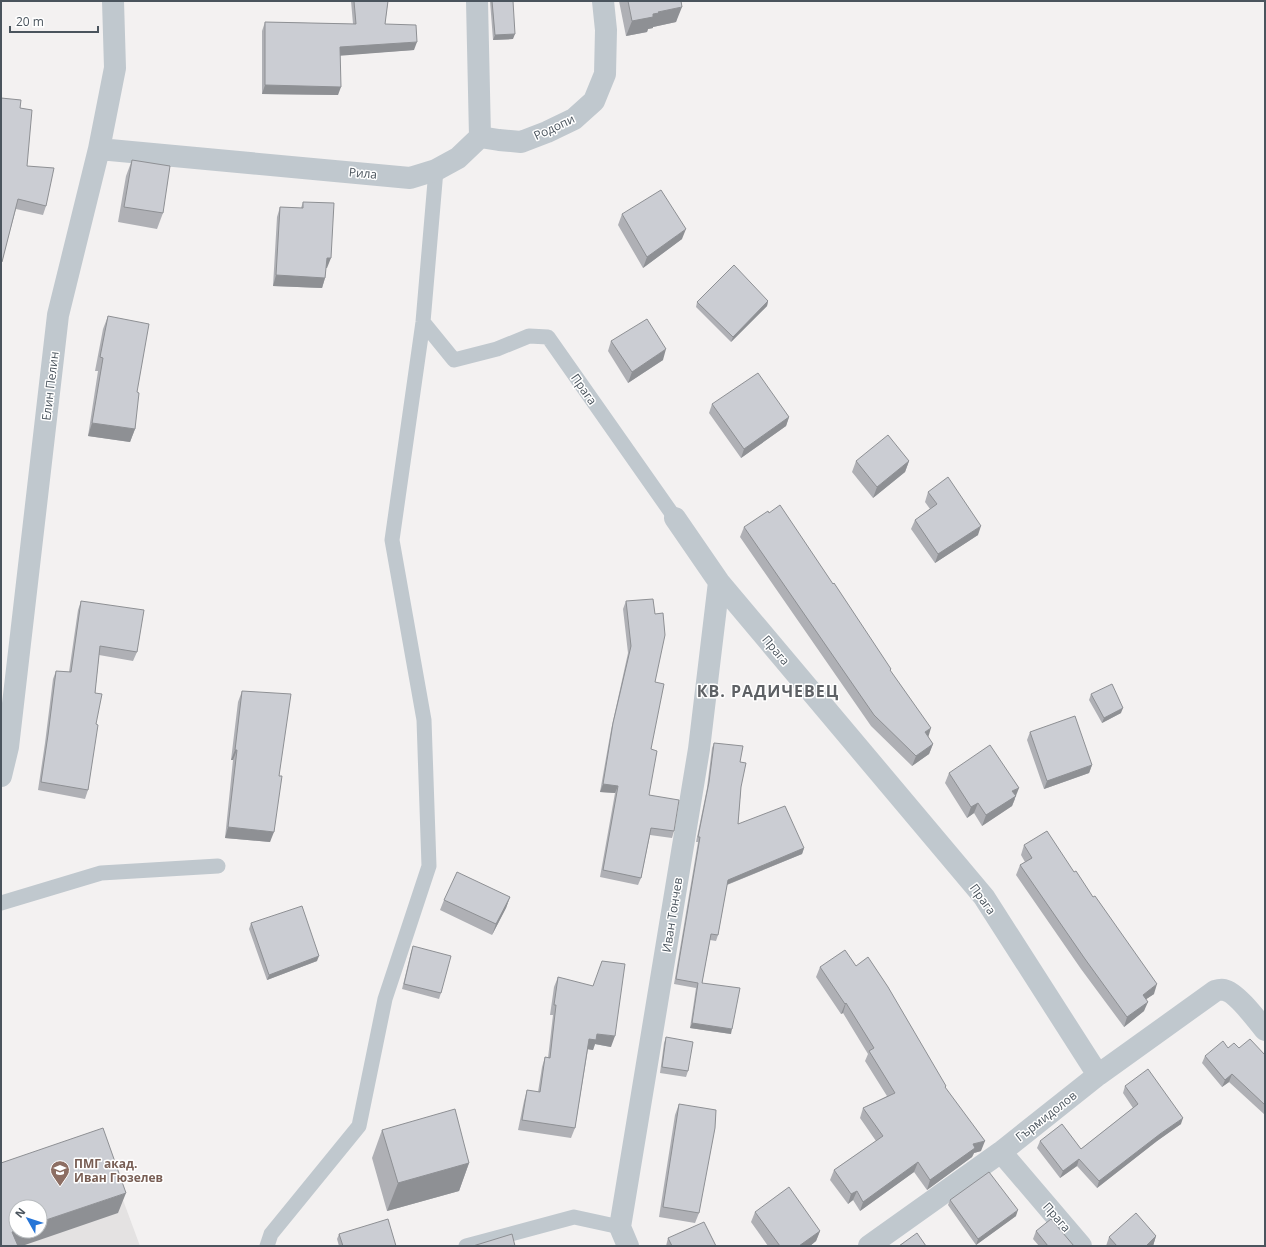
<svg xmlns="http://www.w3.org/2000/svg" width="1266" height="1247" viewBox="0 0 1266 1247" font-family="'Open Sans',sans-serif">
	<rect width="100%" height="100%" fill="#f3f1f1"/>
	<path fill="#e4e2e2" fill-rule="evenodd" d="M99 1135 140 1246H1V1167ZM16 1207H40V1231H16Z"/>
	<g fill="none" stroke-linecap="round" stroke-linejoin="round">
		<path stroke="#c0c8ce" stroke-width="15" d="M423 322 454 360 497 349 529 336 548 337 675 518
			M1 903 101 873 218 866
			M267 1246 271 1234 359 1126 385 999 429 866 424 720 392 540 423 322 436 170
			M466 1246 574 1217 620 1227"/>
		<path stroke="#c0c8ce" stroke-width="22" d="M480 137 499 140 521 142 547 132 574 119 594 101 605 74 606 30 603 1
			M99 149 410 178 436 170 458 158 480 137 477 1
			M675 518 719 582 984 897 1098 1075
			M1 776 8 747 58 315 99 149 115 68 113 1
			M1001 1152 1081 1246
			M628 1246 620 1227 699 749 719 582
			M869 1246 1001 1152 1098 1075 1215 991C1218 990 1221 989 1224 990 1236 992 1257 1020 1265 1030"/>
	</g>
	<path fill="#afb0b5" d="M351 1H388L385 24 414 50 340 55 338 95 262 94V31L265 22 353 24Z
		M490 1H513V39L493 40Z
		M619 1H681L676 22 653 27V28L648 29 647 32 626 36Z
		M1 98 20 108 27 166 46 206 43 215 16 209 1 264Z
		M132 160 163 213 157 229 118 222 126 176Z
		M303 202 327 268H326L325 278 322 288 273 286 277 217 280 207 301 208Z
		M622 214 682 239 643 268 618 225Z
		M768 301 767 306 731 342 696 307 697 302Z
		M108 316 137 392 135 429 130 442 88 436 98 371H95L103 329Z
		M611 341 663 360 628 383 608 351Z
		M712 404 789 417 786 426 741 458 709 413Z
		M856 461H909L905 472 873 498 852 472Z
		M928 492 978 535 935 563 911 529 915 520 930 509 925 502Z
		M744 527 928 737 933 744 929 754 912 766 871 726 740 537Z
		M81 601 137 652 133 661 99 655 95 693 96 724 88 790 85 799 38 790 45 743 53 679 56 671 69 672 78 610Z
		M626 601 655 682 651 749 649 795 674 831 672 838 650 835 641 878 638 885 600 877 615 793 600 792 611 730 628 653 623 609Z
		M242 691 279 776 270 842 225 838 233 760H231L238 702Z
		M1091 694 1121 713 1102 723 1089 700Z
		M1030 732 1092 765 1089 773 1044 789 1027 740Z
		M714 743 740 762 741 787 738 824 804 848 802 854 727 885 718 935 716 941 710 940 702 983 731 1034 690 1028 696 988 674 984 698 842H696L707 788 712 748Z
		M949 773 1015 799 1012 806 982 826 974 813 967 818 945 783Z
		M1024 845 1154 994 1146 999 1144 1011 1124 1027 1081 969 1016 875 1020 865 1025 862 1021 855Z
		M510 897 506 908 492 935 440 910 444 900Z
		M251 923 317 961 267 980 249 929Z
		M413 946 441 993 439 999 402 989 411 952Z
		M820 967 946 1086 945 1088 981 1151 974 1153 972 1157 927 1190 914 1172 860 1211 853 1200 848 1204 830 1180 834 1170 876 1141 860 1118 863 1108 887 1096 865 1061 868 1054 843 1013 841 1014 816 977Z
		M558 977 611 1047 595 1044 593 1050 588 1049 575 1128 571 1138 518 1130 524 1101 527 1090 538 1092 542 1067 545 1057 548 1058 553 1015H550L554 987Z
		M666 1037 688 1071 686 1077 660 1073 664 1043Z
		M1228 1048H1239L1265 1055V1115L1229 1082 1222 1087 1202 1063 1205 1056Z
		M1125 1086 1181 1124 1157 1141 1097 1188 1077 1166 1060 1178 1037 1148 1040 1141 1081 1149 1133 1108 1123 1093Z
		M679 1104 699 1213 695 1223 659 1217 675 1115Z
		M382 1130 469 1163 459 1191 387 1211 372 1158Z
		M950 1200 1016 1216 976 1245 948 1205Z
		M755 1212 820 1231 816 1241 810 1246H768L751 1222Z
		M1036 1231 1074 1246H1039L1033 1239Z
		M339 1234 396 1246H339L337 1239Z
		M1156 1236 1153 1246H1106L1109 1237Z
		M668 1238 716 1246H666Z"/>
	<path fill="#8e9094" d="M682 7 676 22 653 27V28L648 29 647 32 626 36 632 21 653 14 658 12Z
		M515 34 513 39 493 40 495 35Z
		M417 42 414 50 337 56 340 47Z
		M265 85 341 87 338 95 262 94Z
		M686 229 682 239 643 268 647 257Z
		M327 258H331L327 268H323Z
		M276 275 325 278 322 288 273 286Z
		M768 301 767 306 731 342 733 337Z
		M666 349 663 360 628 383 632 372Z
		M789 417 786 426 741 458 744 449Z
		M92 423 135 429 130 442 88 436Z
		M909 461 905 472 873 498 877 487Z
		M981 526 978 535 935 563 938 554Z
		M1123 708 1121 713 1102 723 1104 718Z
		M931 728 928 738 925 732Z
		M933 744 929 754 912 766 916 756Z
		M235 750H237L233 760H231Z
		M1092 765 1089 773 1044 789 1047 781Z
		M603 784 618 786 615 793 600 792Z
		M1019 788 1012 806 982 826 986 815 1012 791Z
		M978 803 974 813 967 818 971 807Z
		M228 827 274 832 270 842 225 838Z
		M804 848 802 854 726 885 728 880Z
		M510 897 506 908 492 935 496 924Z
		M319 956 317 961 267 980 269 975Z
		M1157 984 1154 994 1139 1004 1143 995Z
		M1148 1002 1144 1011 1124 1027 1127 1017Z
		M846 1003 843 1013 841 1014 845 1004Z
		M692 1023 732 1029 731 1034 690 1028Z
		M597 1034 615 1036 611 1047 595 1044 593 1050 586 1049 589 1039Z
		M1232 1074 1229 1082 1222 1087 1225 1080Z
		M1183 1118 1181 1124 1157 1141 1097 1188 1099 1181 1160 1134Z
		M985 1141 981 1151 974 1153 972 1157 927 1190 930 1180 973 1144Z
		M1079 1159 1077 1166 1060 1178 1063 1171Z
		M918 1162 914 1172 860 1211 863 1202Z
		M469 1163 459 1191 387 1211 398 1183Z
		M857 1191 853 1200 848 1204 851 1194Z
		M126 1193 118 1213 22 1246H7L12 1232 16 1230V1231H40V1222Z
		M1018 1210 1016 1216 976 1245 978 1239Z
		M820 1231 816 1241 810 1246H799Z
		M1156 1236 1153 1246H1146Z"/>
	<path fill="#cbcdd3" stroke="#8e9094" d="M354 1H388L385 24 416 25 417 42 340 47 341 87 265 85V22L356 24Z
		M492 1H513L515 34 495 35Z
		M628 1H681L682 7 658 12 659 13 653 14V17L632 21Z
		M1 98 21 100 20 108 32 110 27 166 54 168 46 206 18 199 2 262 1 261Z
		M132 160 170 166 163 213 124 207Z
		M661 190 686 229 647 257 622 214Z
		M303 202 334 203 331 258H327L325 278 276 275 280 207 303 208Z
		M734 265 768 301 733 337 697 302Z
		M108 316 149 324 137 392 139 393 135 429 92 423 103 358 100 357Z
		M647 319 666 349 632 372 611 341Z
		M758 373 789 417 744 449 712 404Z
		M888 435 909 461 877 487 856 461Z
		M948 477 981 526 938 554 915 520 937 504 928 492Z
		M780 505 833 584 834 583 891 669 890 670 931 728 925 732 933 744 916 756 874 715 744 527 768 511 769 513Z
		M653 599 655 614 663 613 665 635 655 682 664 684 651 749 657 751 649 795 679 800 674 831 651 828 641 878 603 870 618 786 603 784 613 723 631 646 626 601Z
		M81 601 144 610 137 652 100 646 95 693 102 694 96 724 98 725 88 790 41 782 48 735 56 671 71 672Z
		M1112 684 1123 708 1104 718 1091 694Z
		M242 691 291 694 279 776H282L274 832 228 827 237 750H235Z
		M1075 716 1092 765 1047 781 1030 732Z
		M714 743 743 746 740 762 746 763 741 787 738 824 785 806 804 848 728 880 718 935 711 934 702 983 740 988 732 1029 692 1023 698 983 676 979 700 837H698L709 782Z
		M990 745 1019 788 1012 791 1016 796 986 815 978 803 971 807 949 773Z
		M1047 831 1074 872 1076 871 1093 897 1095 896 1157 984 1143 995 1148 1002 1127 1017 1085 959 1020 865 1032 858 1024 845Z
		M457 872 510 897 496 924 444 900Z
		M302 906 319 956 269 975 251 923Z
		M413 946 451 956 441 993 404 984Z
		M845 950 856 966 868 957 888 987 946 1086 945 1087 985 1141 973 1144 975 1148 930 1180 918 1162 863 1202 857 1191 851 1194 834 1170 883 1136 863 1108 895 1093 869 1051 874 1048 846 1003 845 1004 820 967Z
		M602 961 625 964 615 1036 597 1034 596 1040 589 1039 575 1128 522 1120 527 1090 540 1092 545 1057 550 1058 556 1005H554L558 977 593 986Z
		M666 1037 693 1042 688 1071 662 1067Z
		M1250 1039 1265 1055V1105L1232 1074 1225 1080 1205 1056 1223 1041 1228 1048 1234 1043 1239 1048Z
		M1148 1069 1183 1118 1160 1134 1099 1181 1079 1159 1063 1171 1040 1141 1062 1124 1081 1149 1138 1104 1125 1086Z
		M679 1104 716 1110 715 1128 699 1213 663 1207Z
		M455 1109 469 1163 398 1183 382 1130Z
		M103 1128 126 1193 40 1222V1207H16V1230L12 1232 18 1246H1V1163Z
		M989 1172 1018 1210 978 1239 950 1200Z
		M789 1187 820 1231 799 1246H780L755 1212Z
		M1136 1213 1156 1236 1146 1246H1117L1109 1237Z
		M388 1219 396 1246H343L339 1234Z
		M1051 1219 1074 1246H1048L1036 1231Z
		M704 1222 716 1246H672L668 1238Z
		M917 1233 926 1246H899Z
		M512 1234 515 1246H473Z"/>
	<defs>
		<symbol id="school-pin" viewBox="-11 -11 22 30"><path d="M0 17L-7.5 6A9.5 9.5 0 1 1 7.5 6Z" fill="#8d6e63" stroke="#fff"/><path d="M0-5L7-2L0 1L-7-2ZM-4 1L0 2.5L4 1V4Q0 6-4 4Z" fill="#fff"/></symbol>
	</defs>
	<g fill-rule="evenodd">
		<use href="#school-pin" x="49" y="1159" width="22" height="30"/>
	</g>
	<g text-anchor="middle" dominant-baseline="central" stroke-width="3" stroke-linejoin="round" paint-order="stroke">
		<g font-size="12" fill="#4a545d" stroke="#fff">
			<text transform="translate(554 127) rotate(-25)">Родопи</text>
			<text transform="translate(363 173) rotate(5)">Рила</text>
			<text transform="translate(50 386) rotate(-83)">Елин Пелин</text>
			<text transform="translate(584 389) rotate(55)">Прага</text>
			<text transform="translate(776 650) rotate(50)">Прага</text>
			<text transform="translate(983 899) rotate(54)">Прага</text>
			<text transform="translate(672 915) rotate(-81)">Иван Тончев</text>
			<text transform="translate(1046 1116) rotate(-38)">Гърмидолов</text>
			<text transform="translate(1057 1217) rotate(49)">Прага</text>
		</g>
		<g font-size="12" font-weight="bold" fill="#785e54" stroke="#fff" text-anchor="start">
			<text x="74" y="1163">ПМГ акад.<tspan x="74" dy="14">Иван Гюзелев</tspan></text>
		</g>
		<g font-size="16" font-weight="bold" letter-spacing="1" fill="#5e6165" stroke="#fff">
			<text x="768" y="691">КВ. РАДИЧЕВЕЦ</text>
		</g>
	</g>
	<rect width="1266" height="1247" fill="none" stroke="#4a545d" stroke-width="4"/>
	<g transform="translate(28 1219) rotate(309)"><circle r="19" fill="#ffffff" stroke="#b7bbbe"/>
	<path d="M0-3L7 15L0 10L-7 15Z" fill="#2675d7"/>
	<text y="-6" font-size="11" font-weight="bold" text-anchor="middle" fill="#4a545d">N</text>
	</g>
	<path d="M10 26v6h88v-6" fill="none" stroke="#4a545d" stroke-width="2"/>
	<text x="16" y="26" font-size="12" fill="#4a545d" stroke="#ffffff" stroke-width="3" paint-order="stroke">20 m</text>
</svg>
